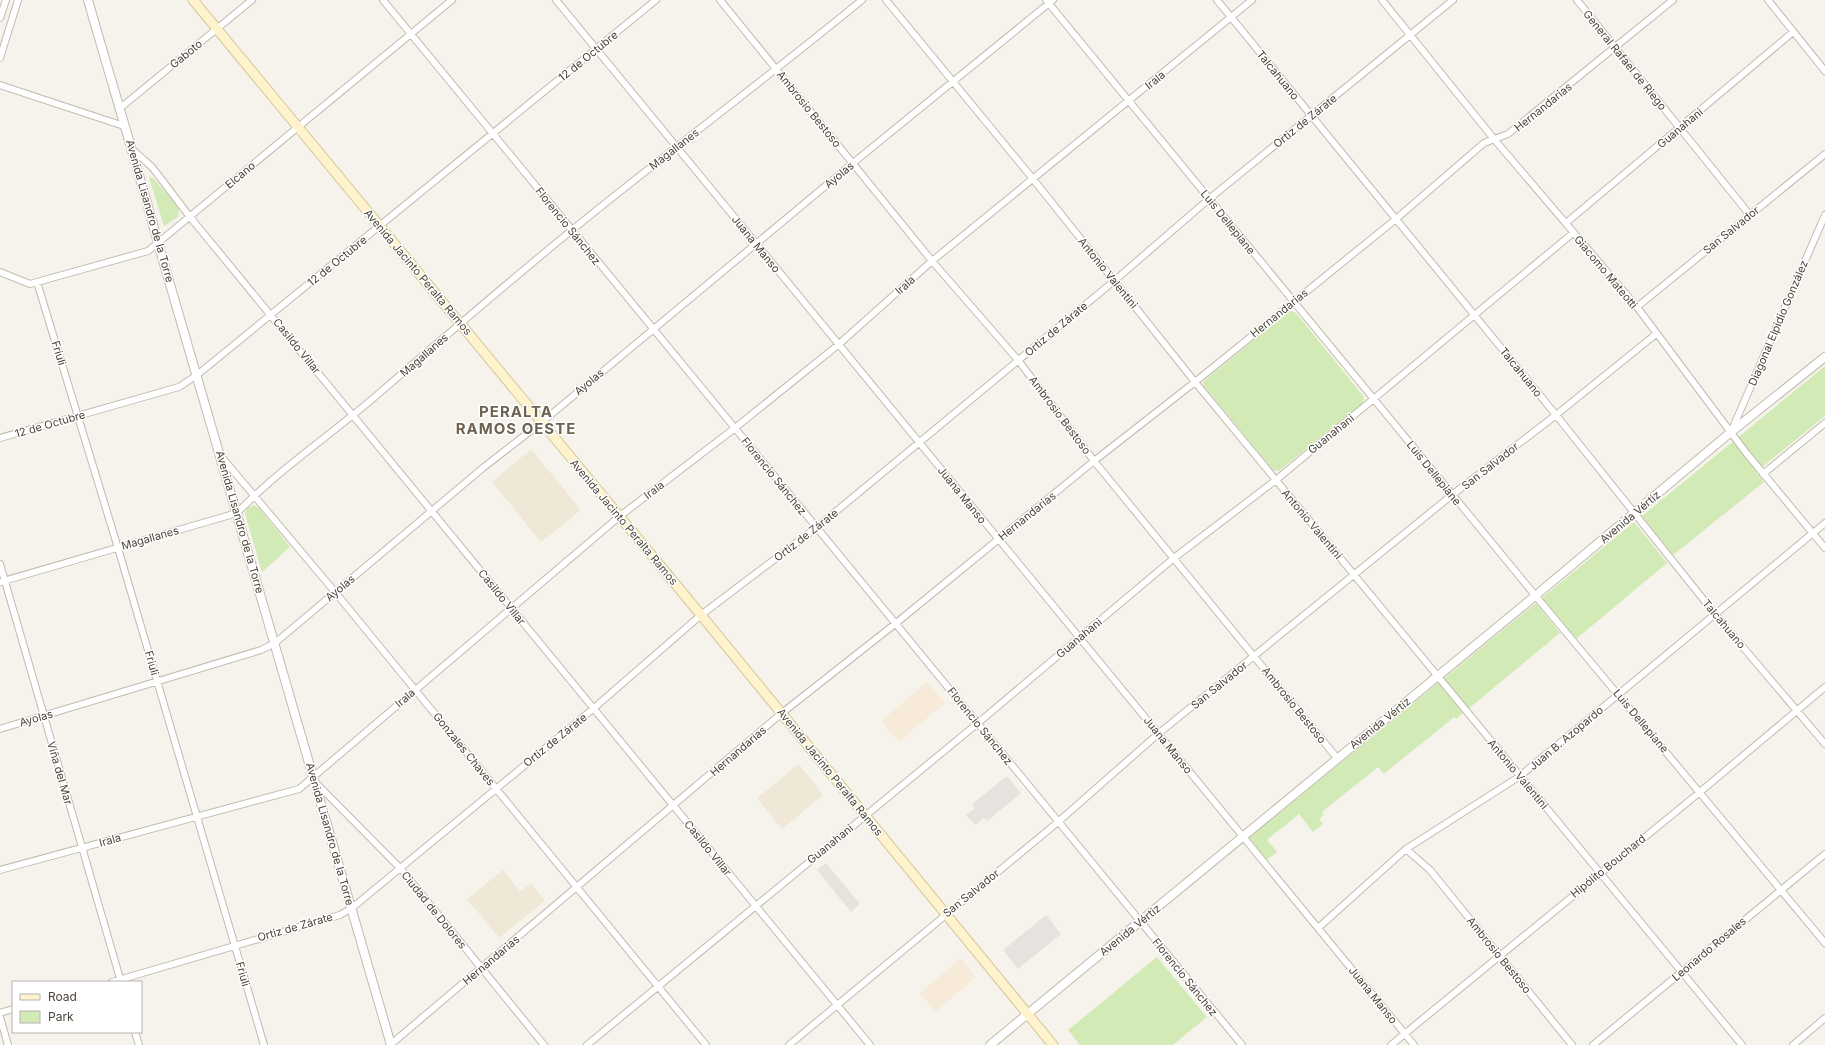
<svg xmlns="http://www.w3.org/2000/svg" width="1825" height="1045" viewBox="0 0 1825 1045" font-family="Inter,sans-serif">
	<rect width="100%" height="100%" fill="#f6f3ec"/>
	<path fill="#f7ead8" d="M927 682 945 703 899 741 881 721Z
		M961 959 976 977 935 1012 920 993Z"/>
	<path fill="#e6e2dd" d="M1007 776 1021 793 987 821 984 818 975 825 966 815 975 808 972 804Z
		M826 863 860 904 851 912 817 870Z
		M1046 915 1061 934 1018 969 1003 950Z"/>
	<path fill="#efe8d6" d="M531 449 581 510 541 542 492 482Z
		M799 764 823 795 782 829 757 798Z
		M503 870 520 891 531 883 545 901 499 938 467 899Z"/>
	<path fill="#d2eab5" d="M149 177 153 178 179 208 178 217 164 226Z
		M1292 311 1296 313 1364 397 1363 403 1279 471 1273 470 1204 386 1203 383 1205 380 1288 312Z
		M1825 366V416L1756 472 1764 482 1673 555 1642 516Z
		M253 505 259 508 290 547 262 572 245 514 247 508Z
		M1634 522 1667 563 1576 639 1542 598Z
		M1536 603 1560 633 1456 719 1454 717 1384 774 1378 767 1322 812 1324 815 1319 819 1323 824 1313 832 1299 814 1267 840 1277 852 1267 860 1249 838Z
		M1157 957 1207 1017 1173 1045H1080L1068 1030Z"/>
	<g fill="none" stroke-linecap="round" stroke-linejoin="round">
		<defs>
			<path id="minor" d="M383 0 1242 1045
				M556 0 1414 1045
				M720 0 932 261 1018 360 1094 461 1337 758
				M886 0 1033 179 1195 382 1742 1045
				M1046 0 1534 594 1825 943
				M1217 0 1556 415 1715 614 1825 744
				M1382 0 1494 139 1637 307 1747 454 1825 548
				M1577 0 1749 214
				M1768 0 1825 71
				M0 18 6 0
				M0 58 18 0
				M0 85 124 126
				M119 109 252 0
				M134 151 152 167 190 217 870 1045
				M1566 223 1793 32
				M0 272 30 284 148 251 452 0
				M37 282 118 548 264 1045
				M1637 307 1825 154
				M1731 432 1825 215
				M0 438 179 387 197 375 656 0
				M220 455 335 592 706 1045
				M1763 474 1825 423
				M0 564 121 982
				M0 582 237 513C279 469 331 435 377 395 441 340 506 284 572 230 668 152 767 78 862 0
				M0 729 261 650 275 643 484 467 542 422 853 163 1053 0
				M315 782 401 869 544 1045
				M1406 849 1430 870 1572 1045
				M0 870 299 789 620 516 735 428 838 345 932 261 1252 0
				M1318 928 1406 849 1520 776 1825 523
				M112 982 340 915 352 908 594 708 701 615 816 528 1114 281 1209 199 1453 0
				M0 1013 13 1009
				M0 1017 8 1045
				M135 1032 139 1045
				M390 1045 782 713 895 624 1094 461 1195 382 1396 219 1484 143 1508 134 1673 0
				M587 1045 978 723 1174 558 1276 480 1573 233
				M789 1045 1058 822 1158 734 1452 495 1556 415 1656 334
				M1391 1045 1700 792 1825 687
				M1593 1045 1825 854
				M1793 1045 1825 1018"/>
			<path id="tertiary" d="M88 0C111 81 136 161 158 243L391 1045
				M990 1045 1535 596 1731 432 1825 357"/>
			<path id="secondary" d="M193 0 701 615 1053 1045"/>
		</defs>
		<use href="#minor" stroke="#c2bbae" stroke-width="8"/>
		<use href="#tertiary" stroke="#c2bbae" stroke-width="10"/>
		<use href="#secondary" stroke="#d6c79b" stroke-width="11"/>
		<use href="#minor" stroke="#fff" stroke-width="6"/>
		<use href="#tertiary" stroke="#fff" stroke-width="8"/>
		<use href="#secondary" stroke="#fff3cd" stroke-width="9"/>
	</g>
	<g text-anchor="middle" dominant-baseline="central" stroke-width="3" stroke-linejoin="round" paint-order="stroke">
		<g font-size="11" fill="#4b4439" stroke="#fff">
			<text transform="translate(186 54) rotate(-39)">Gaboto</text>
			<text transform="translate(588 56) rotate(-39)">12 de Octubre</text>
			<text transform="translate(1625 60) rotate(51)">General Rafael de Riego</text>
			<text transform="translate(1278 75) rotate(51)">Talcahuano</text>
			<text transform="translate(1155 80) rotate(-39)">Irala</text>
			<text transform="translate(1543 107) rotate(-39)">Hernandarias</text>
			<text transform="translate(809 109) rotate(51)">Ambrosio Bestoso</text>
			<text transform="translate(1305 121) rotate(-39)">Ortiz de Zárate</text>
			<text transform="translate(1680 128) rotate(-40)">Guanahani</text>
			<text transform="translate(674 149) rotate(-38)">Magallanes</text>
			<text transform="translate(240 175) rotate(-40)">Elcano</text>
			<text transform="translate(839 175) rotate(-40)">Ayolas</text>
			<text transform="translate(150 211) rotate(74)">Avenida Lisandro de la Torre</text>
			<text transform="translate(1228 222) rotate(51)">Luis Dellepiane</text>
			<text transform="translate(568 226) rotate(51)">Florencio Sánchez</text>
			<text transform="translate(1731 230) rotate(-39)">San Salvador</text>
			<text transform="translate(756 244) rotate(51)">Juana Manso</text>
			<text transform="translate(337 261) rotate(-39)">12 de Octubre</text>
			<text transform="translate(418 272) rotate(50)">Avenida Jacinto Peralta Ramos</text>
			<text transform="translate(1606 272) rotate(50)">Giacomo Mateotti</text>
			<text transform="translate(1108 273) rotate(51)">Antonio Valentini</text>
			<text transform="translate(905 285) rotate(-42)">Irala</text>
			<text transform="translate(1279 313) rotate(-39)">Hernandarias</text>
			<text transform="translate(1778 323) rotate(-67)">Diagonal Elpidio González</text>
			<text transform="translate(1056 329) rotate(-40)">Ortiz de Zárate</text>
			<text transform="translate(297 346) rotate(51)">Casildo Villar</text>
			<text transform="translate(59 353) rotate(73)">Friuli</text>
			<text transform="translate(424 355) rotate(-41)">Magallanes</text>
			<text transform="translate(1521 372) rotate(51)">Talcahuano</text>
			<text transform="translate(589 382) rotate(-40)">Ayolas</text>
			<text transform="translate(1060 415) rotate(53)">Ambrosio Bestoso</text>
			<text transform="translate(50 424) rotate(-16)">12 de Octubre</text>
			<text transform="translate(1331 434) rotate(-39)">Guanahani</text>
			<text transform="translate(1490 466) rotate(-38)">San Salvador</text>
			<text transform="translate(1434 473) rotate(51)">Luis Dellepiane</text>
			<text transform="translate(774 476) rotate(51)">Florencio Sánchez</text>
			<text transform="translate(654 490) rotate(-37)">Irala</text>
			<text transform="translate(962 495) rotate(51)">Juana Manso</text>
			<text transform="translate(1027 516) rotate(-39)">Hernandarias</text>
			<text transform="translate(1630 517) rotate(-40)">Avenida Vértiz</text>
			<text transform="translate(240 522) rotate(74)">Avenida Lisandro de la Torre</text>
			<text transform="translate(624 522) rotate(50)">Avenida Jacinto Peralta Ramos</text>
			<text transform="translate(1312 524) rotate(50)">Antonio Valentini</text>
			<text transform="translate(806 535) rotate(-38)">Ortiz de Zárate</text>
			<text transform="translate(150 538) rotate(-16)">Magallanes</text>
			<text transform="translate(340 588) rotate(-40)">Ayolas</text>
			<text transform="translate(502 597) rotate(51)">Casildo Villar</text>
			<text transform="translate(1724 624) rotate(50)">Talcahuano</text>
			<text transform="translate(1079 638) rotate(-40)">Guanahani</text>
			<text transform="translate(152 663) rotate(74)">Friuli</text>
			<text transform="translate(1219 685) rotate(-39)">San Salvador</text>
			<text transform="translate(405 698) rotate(-41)">Irala</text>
			<text transform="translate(1294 705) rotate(51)">Ambrosio Bestoso</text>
			<text transform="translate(36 718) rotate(-16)">Ayolas</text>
			<text transform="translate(1641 721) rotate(50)">Luis Dellepiane</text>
			<text transform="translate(1380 723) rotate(-39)">Avenida Vértiz</text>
			<text transform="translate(980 726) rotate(51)">Florencio Sánchez</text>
			<text transform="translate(1566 738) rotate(-40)">Juan B. Azopardo</text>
			<text transform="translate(555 740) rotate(-39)">Ortiz de Zárate</text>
			<text transform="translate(1168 745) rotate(51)">Juana Manso</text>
			<text transform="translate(464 749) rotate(51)">Gonzales Chaves</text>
			<text transform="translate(738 751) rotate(-41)">Hernandarias</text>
			<text transform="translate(830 772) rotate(51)">Avenida Jacinto Peralta Ramos</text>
			<text transform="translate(60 773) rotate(74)">Viña del Mar</text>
			<text transform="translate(1518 774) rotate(50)">Antonio Valentini</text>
			<text transform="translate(330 834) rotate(74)">Avenida Lisandro de la Torre</text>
			<text transform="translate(110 840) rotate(-15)">Irala</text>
			<text transform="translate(830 844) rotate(-39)">Guanahani</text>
			<text transform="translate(708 848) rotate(51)">Casildo Villar</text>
			<text transform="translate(1608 866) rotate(-39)">Hipólito Bouchard</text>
			<text transform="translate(971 893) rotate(-39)">San Salvador</text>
			<text transform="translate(434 910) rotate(51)">Ciudad de Dolores</text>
			<text transform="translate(295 927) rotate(-16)">Ortiz de Zárate</text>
			<text transform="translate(1130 930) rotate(-39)">Avenida Vértiz</text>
			<text transform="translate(1709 949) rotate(-40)">Leonardo Rosales</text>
			<text transform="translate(1499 955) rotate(51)">Ambrosio Bestoso</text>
			<text transform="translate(491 960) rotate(-40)">Hernandarias</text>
			<text transform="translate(243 974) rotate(74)">Friuli</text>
			<text transform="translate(1185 977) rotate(51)">Florencio Sánchez</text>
			<text transform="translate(1373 995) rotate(51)">Juana Manso</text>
		</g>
		<g font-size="15" font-weight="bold" letter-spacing="1" fill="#6e6250" stroke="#fff">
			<text x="516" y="411">PERALTA<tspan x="516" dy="17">RAMOS OESTE</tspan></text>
		</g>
	</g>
	<rect x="12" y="981" width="130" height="52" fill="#ffffff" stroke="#b7b4b0"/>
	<rect x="20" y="994" width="20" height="6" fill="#fff3cd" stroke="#b7b4b0"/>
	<text x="48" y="1001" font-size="12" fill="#4b4439">Road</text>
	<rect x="20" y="1011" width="20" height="12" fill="#d2eab5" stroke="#b7b4b0"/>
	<text x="48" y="1021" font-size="12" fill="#4b4439">Park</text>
</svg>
